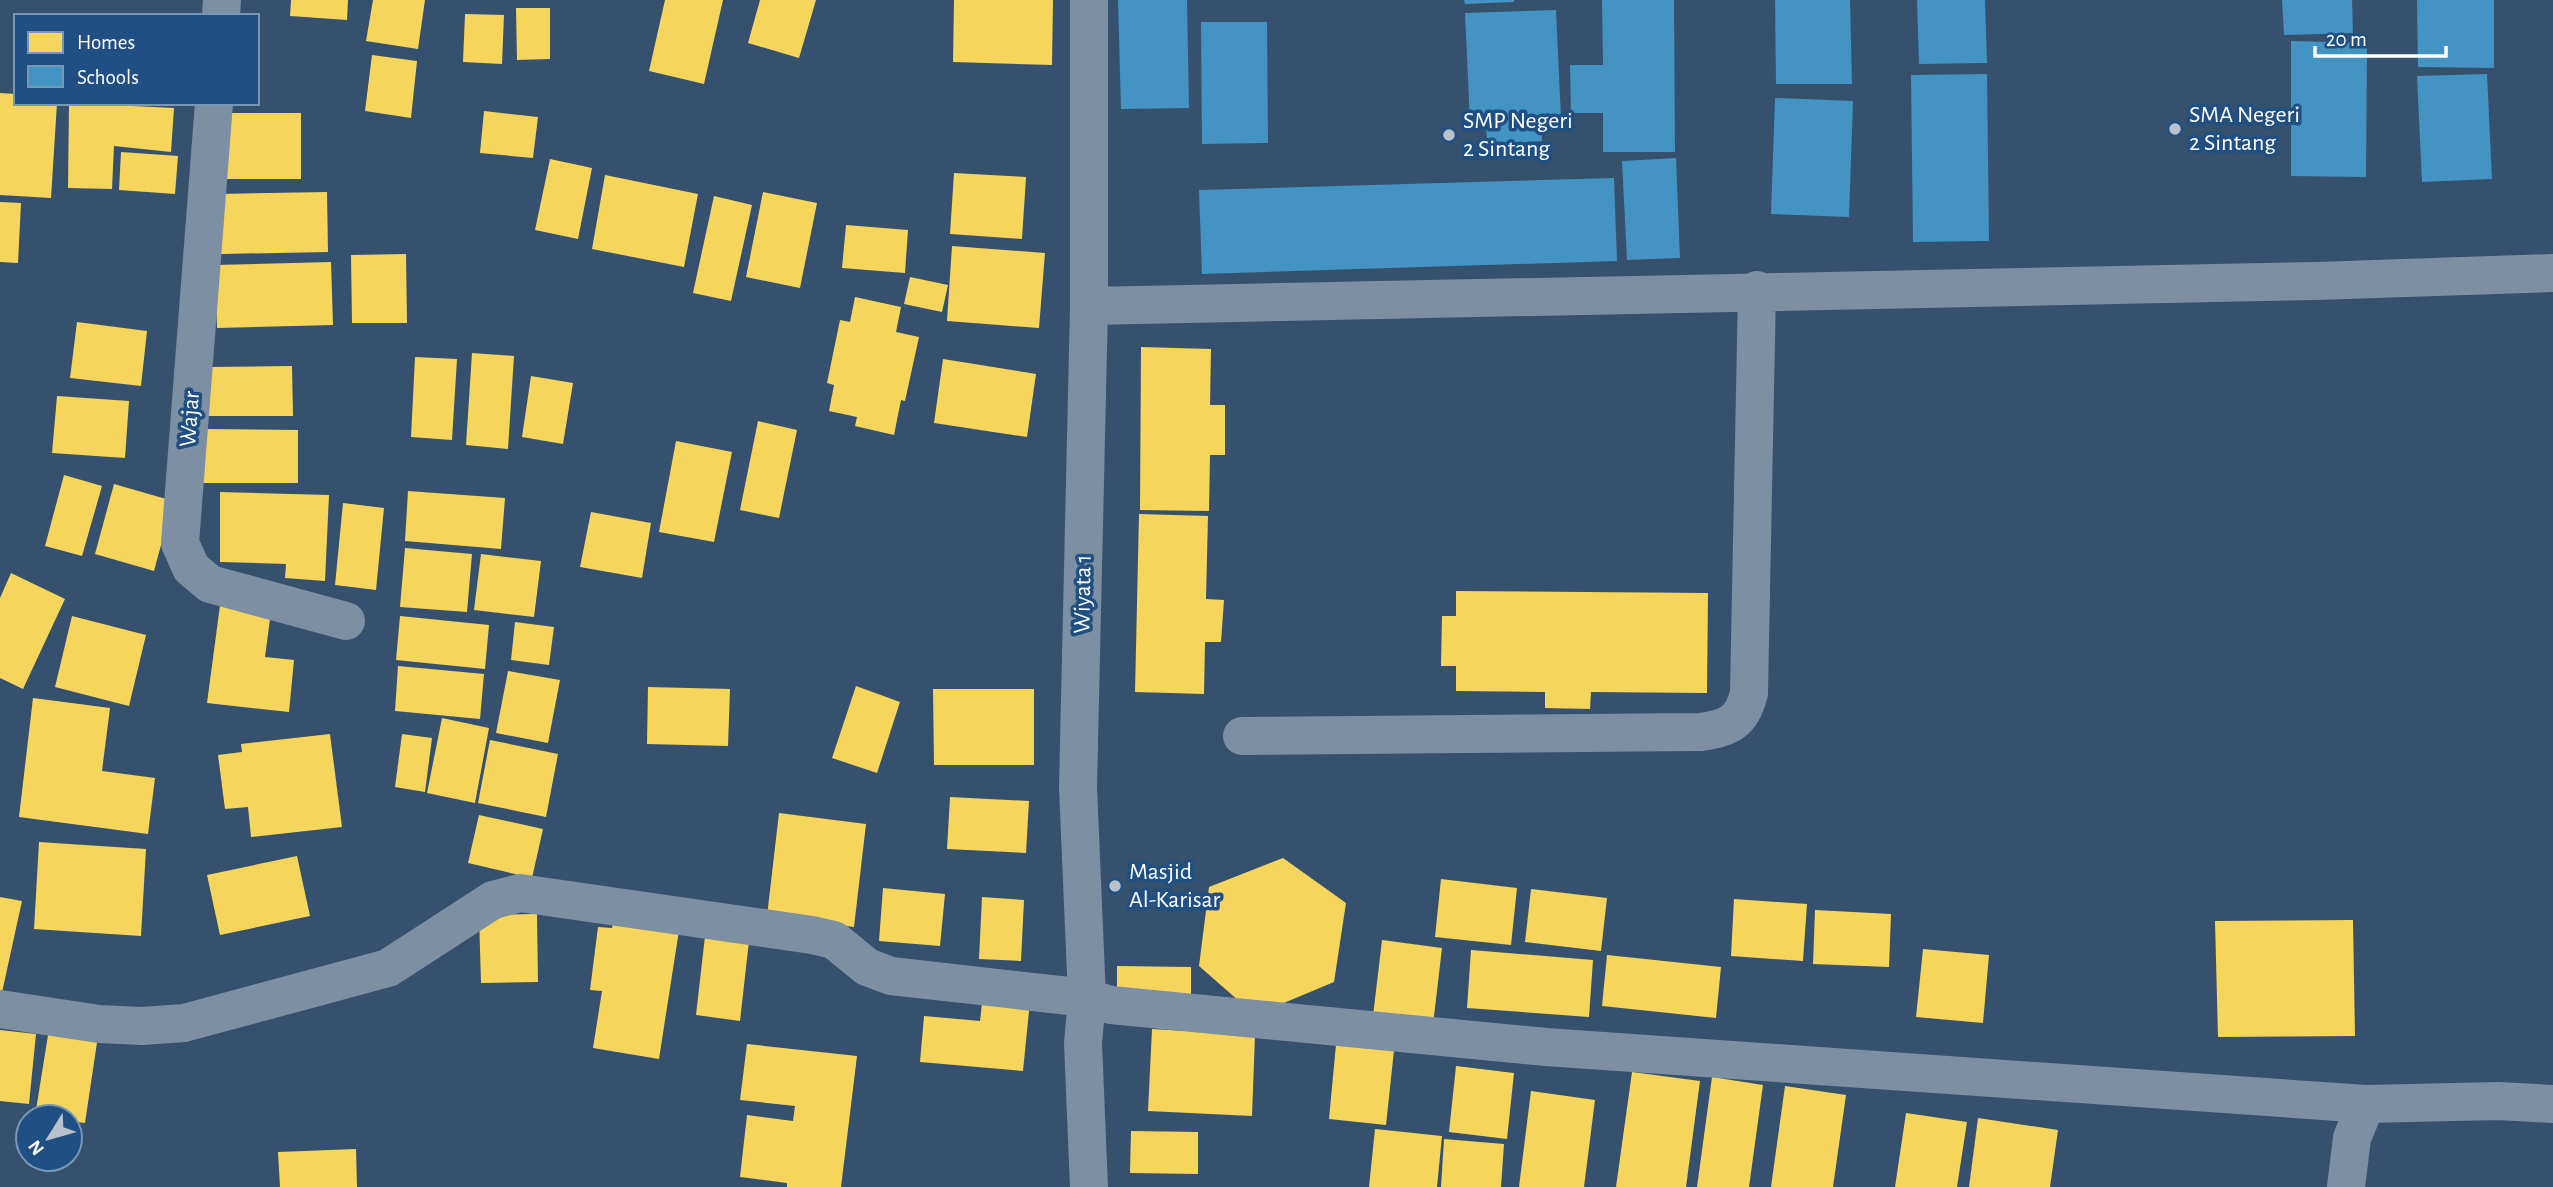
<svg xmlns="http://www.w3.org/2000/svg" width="2553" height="1187" viewBox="0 0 2553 1187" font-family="'Alegreya Sans',sans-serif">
	<rect width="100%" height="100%" fill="#36516d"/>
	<path fill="#f6d55c" d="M291 0H348L347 20 290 16Z
		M373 0H425L418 49 366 41Z
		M665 0H723L704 84 649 71Z
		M760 0H816L799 58 748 43Z
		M954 0H1053L1052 65 953 62Z
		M516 8H550V59L517 60Z
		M465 14 504 15 502 64 463 62Z
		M372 55 417 61 411 118 365 111Z
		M0 93 16 94V103H57L51 198 0 195Z
		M69 103 174 108 171 152 114 146 112 189 68 188Z
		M484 111 538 117 533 158 480 153Z
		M227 113H301V179H226Z
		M121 152 178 156 175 194 119 190Z
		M550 159 592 168 578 239 535 230Z
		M954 173 1026 177 1022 239 950 234Z
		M605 175 698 194 684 267 592 249Z
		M327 192 328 252 221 254 219 194Z
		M763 192 817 203 800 288 746 277Z
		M714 196 752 205 731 301 693 293Z
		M0 202 21 203 18 263 0 262Z
		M846 225 908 230 905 273 842 268Z
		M952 246 1045 253 1039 328 947 321Z
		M406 254 407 323H352L351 255Z
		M331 262 333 325 217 328 215 265Z
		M910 277 948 285 942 312 904 304Z
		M855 297 901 307 896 332 919 337 905 401 901 400 894 435 855 426 857 417 829 411 834 385 827 383 840 320 850 322Z
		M77 322 147 331 141 386 70 378Z
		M1141 347 1211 349 1210 405H1225V455H1210L1209 511 1140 510Z
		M472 353 514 356 508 449 466 445Z
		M415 357 457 359 452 440 411 437Z
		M943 359 1036 374 1027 437 934 423Z
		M292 366 293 416H208V367Z
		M531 376 573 383 563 444 522 437Z
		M57 396 129 401 125 458 52 453Z
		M758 421 797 430 779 518 740 510Z
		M202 429 298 430V483H202Z
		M676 441 732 452 714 542 659 532Z
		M64 475 102 486 82 556 45 546Z
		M114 484 173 501 154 571 95 554Z
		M408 491 505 498 501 549 405 541Z
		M220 492 329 495 325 581 285 578 286 564 220 562Z
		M343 503 384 508 376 590 335 585Z
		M591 512 651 523 642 578 580 567Z
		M1139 514 1208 516 1206 599 1224 600 1221 642H1205L1204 694 1135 692Z
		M405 548 472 554 467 612 400 607Z
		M481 554 541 561 534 617 474 610Z
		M11 573 65 599 23 689 0 678V598Z
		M1456 591 1708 593 1707 693 1591 692 1590 709 1545 708V692L1456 691V666H1441L1442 616H1456Z
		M221 598 272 604 265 657 294 660 289 712 207 703Z
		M72 616 146 635 129 706 55 687Z
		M400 616 489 625 485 669 396 660Z
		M515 622 554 627 549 665 511 660Z
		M398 666 484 674 480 719 395 711Z
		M508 671 560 680 548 743 496 733Z
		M856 686 900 702 877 773 832 758Z
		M648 687 730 689 728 746 647 744Z
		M933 689H1034V765H934Z
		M33 698 110 708 102 771 155 778 148 834 19 817Z
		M442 718 489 728 475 803 427 793Z
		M330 734 342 827 251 837 248 807 225 809 218 755 242 752 241 744Z
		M402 734 432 738 425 792 395 787Z
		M490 740 558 754 546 817 478 803Z
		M950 797 1029 801 1026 853 947 849Z
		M779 813 866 824 854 927 767 916Z
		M479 815 543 829 532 878 468 863Z
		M39 842 146 849 141 936 34 929Z
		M297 856 310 916 220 935 207 875Z
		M1283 858 1346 903 1334 982 1255 1015 1199 966 1209 887Z
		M1441 879 1517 888 1511 945 1435 937Z
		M883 888 945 894 940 946 879 941Z
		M1531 889 1607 898 1601 951 1525 942Z
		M0 897 22 901 1 997H0Z
		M982 897 1024 900 1021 961 979 959Z
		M1734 899 1807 904 1803 961 1731 956Z
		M1815 910 1891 914 1889 967 1813 964Z
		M537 914 538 982 481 983 479 915Z
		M615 914 680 924 659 1059 593 1048 602 991 590 990 598 927 612 928Z
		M2353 920 2355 1036 2218 1037 2215 921Z
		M705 936 749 941 740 1021 696 1015Z
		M1382 940 1442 948 1433 1025 1373 1016Z
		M1923 949 1989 955 1983 1023 1916 1017Z
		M1471 950 1593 960 1589 1017 1467 1008Z
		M1607 955 1721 967 1716 1018 1602 1006Z
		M1117 966 1191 967V1001L1117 999Z
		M983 995 1030 1001 1023 1071 920 1062 924 1016 980 1021Z
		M49 1029 98 1036 85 1123 70 1121V1117L35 1116Z
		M1152 1029 1255 1035 1252 1116 1148 1111Z
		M0 1030 36 1034 29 1104 0 1101Z
		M1337 1034 1395 1041 1386 1125 1329 1119Z
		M747 1044 857 1056 841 1187H787V1183L740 1177 747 1115 793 1121 795 1106 740 1100Z
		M1456 1066 1514 1073 1507 1139 1449 1132Z
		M1632 1072 1700 1081 1686 1187H1616Z
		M1712 1077 1763 1085 1749 1187H1697Z
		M1785 1086 1846 1095 1833 1187H1771Z
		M1531 1091 1595 1100 1584 1187H1519Z
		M1906 1113 1967 1122 1957 1187H1895Z
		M1978 1118 2058 1130 2050 1187H1969Z
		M1375 1129 1442 1136 1437 1187H1369Z
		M1131 1131 1198 1132V1174L1130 1173Z
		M1444 1139 1504 1144 1501 1187H1441Z
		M356 1149 357 1187H280L278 1152Z"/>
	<path fill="#4393c3" d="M1118 0H1187L1189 108 1121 109Z
		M1464 0H1514V2L1465 4Z
		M1602 0H1674L1675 152H1603V113H1571L1570 65H1603Z
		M1775 0H1850L1852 84H1776Z
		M1917 0H1985L1987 63 1919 64Z
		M2282 0H2352L2353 33 2284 35Z
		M2417 0H2494V68L2418 67Z
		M1556 10 1561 119H1541L1542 141 1487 145 1486 121 1470 122 1465 13Z
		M1201 22H1267L1268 143 1202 144Z
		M2291 41 2367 43 2366 177 2291 176Z
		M1987 74 1989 241 1913 242 1911 75Z
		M2487 74 2492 179 2422 182 2417 76Z
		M1775 98 1853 101 1849 217 1771 214Z
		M1676 158 1680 258 1627 260 1622 161Z
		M1614 178 1617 261 1202 274 1199 190Z"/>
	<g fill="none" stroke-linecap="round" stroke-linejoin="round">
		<path stroke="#7d8fa3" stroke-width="38" d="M1089 0V306L1078 787 1087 998 1083 1043 1089 1187
			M221 16 222 0
			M214 103 180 543 191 568 210 584 346 621
			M1089 306 2316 281 2553 273
			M1242 736 1701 732C1729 728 1742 722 1749 693L1757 290
			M0 1009 99 1024 142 1026 184 1023 388 968 493 900 520 893 812 935 834 940 867 967 891 976 1087 998 1111 1005 1546 1047 2366 1104
			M2346 1187 2352 1138 2366 1104 2498 1101 2553 1104"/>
	</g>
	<g fill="#b9c2cc" stroke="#205083" stroke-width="2.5">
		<circle cx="2175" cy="129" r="7"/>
		<circle cx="1449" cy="135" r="7"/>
		<circle cx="1115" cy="886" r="7"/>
	</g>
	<g text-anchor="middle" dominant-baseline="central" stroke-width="7" stroke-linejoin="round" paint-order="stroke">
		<g font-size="24" fill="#fff" stroke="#205083" text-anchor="start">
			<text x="2189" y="115">SMA Negeri<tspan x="2189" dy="28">2 Sintang</tspan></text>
			<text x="1463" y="121">SMP Negeri<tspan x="1463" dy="28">2 Sintang</tspan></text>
			<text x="1129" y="872">Masjid<tspan x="1129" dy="28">Al-Karisar</tspan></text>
		</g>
		<g font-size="24" fill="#fff" stroke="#205083">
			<text transform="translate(190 419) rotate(-86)">Wajar</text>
			<text transform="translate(1083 594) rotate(-89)">Wiyata 1</text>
		</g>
	</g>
	<rect x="14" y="14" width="245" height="91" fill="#205083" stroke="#7996b5" stroke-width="2"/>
	<rect x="28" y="32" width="35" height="21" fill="#f6d55c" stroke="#7996b5" stroke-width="2"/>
	<text x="77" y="49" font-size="21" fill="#ffffff">Homes</text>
	<rect x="28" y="66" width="35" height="21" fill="#4393c3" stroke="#7996b5" stroke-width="2"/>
	<text x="77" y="84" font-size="21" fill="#ffffff">Schools</text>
	<g transform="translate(49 1138) rotate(233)"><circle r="33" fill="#205083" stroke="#7996b5" stroke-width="2"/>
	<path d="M0-5L12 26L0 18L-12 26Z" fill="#b9c2cc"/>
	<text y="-10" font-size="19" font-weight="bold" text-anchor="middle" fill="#ffffff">N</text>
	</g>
	<path d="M2315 46v10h131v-10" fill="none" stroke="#ffffff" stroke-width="3.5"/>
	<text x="2326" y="46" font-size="21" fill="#ffffff" stroke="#205083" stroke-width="5" paint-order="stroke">20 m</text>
</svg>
